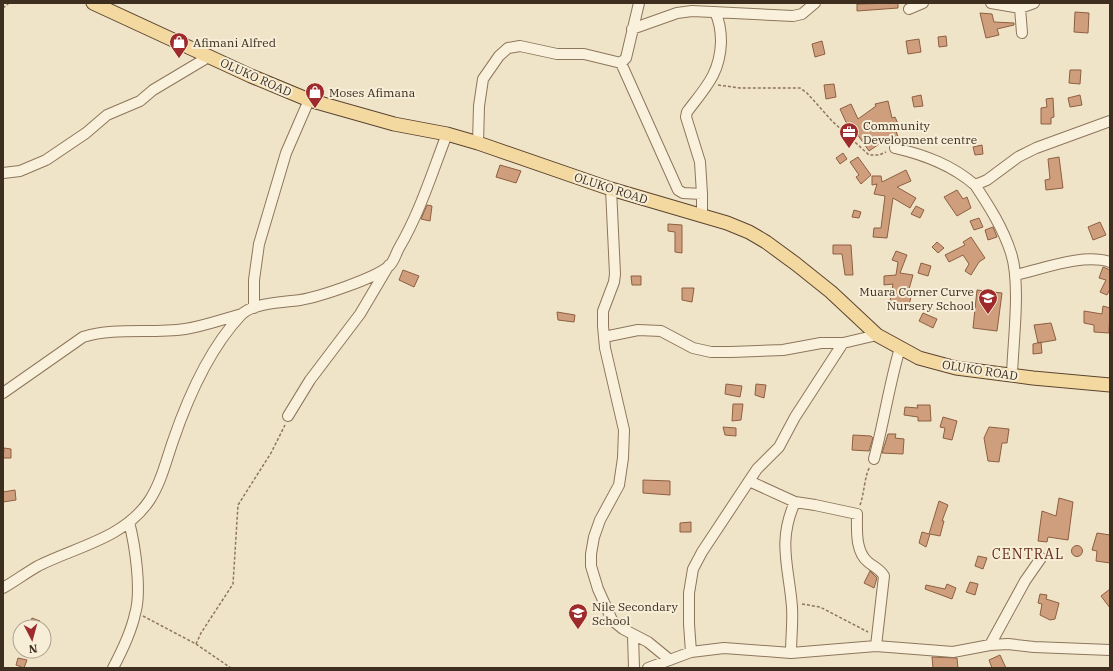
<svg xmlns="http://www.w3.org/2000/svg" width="1113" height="671" viewBox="0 0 1113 671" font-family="'IBM Plex Serif',serif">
	<rect width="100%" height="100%" fill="#f0e4c8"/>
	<path fill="#cf9f7d" stroke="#8d5f41" d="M898 3V8L857 11V4Z
		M1075 12 1089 13 1088 33 1074 32Z
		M980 13 992 14 994 22 1014 23V25L997 29 999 35 986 38Z
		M946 36 947 46 939 47 938 37Z
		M919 39 921 52 908 54 906 41Z
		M822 41 825 54 815 57 812 44Z
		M1070 70H1081L1080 84 1069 83Z
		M834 84 836 97 826 99 824 85Z
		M921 95 923 106 914 107 912 97Z
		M1080 95 1082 105 1070 107 1068 98Z
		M1053 98 1054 117 1051 118V124H1041V108L1047 107 1046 99Z
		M888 101 892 118 895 117 899 126 895 128 899 140 891 143 888 138 869 151 855 131 851 133 840 109 851 104 858 119 876 106 875 104Z
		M982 145 983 154 975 155 973 147Z
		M843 153 847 159 840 164 836 158Z
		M858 157 871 175 861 184 856 177 859 175 850 162Z
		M1059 157 1063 188 1046 190 1045 180 1050 179 1048 159Z
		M500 165 521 171 516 183 496 177Z
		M906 170 911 181 897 187 916 198 910 208 893 198 887 238 873 237 874 228H881L885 196 874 194 877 184 872 185V176H881L882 182Z
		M957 190 963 199 967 197 971 208 957 216 944 197Z
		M427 205 432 206 430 221 421 219Z
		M916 206 924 210 920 218 911 214Z
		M854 210 861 212 859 218 852 217Z
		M979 218 983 227 974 230 970 221Z
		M1100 222 1106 235 1093 240 1088 227Z
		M668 224 682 225V253L675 252V232L668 231Z
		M993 227 997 237 988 240 985 230Z
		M971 237 985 258 979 262 971 275 965 271 969 264 963 255 949 262 945 255 965 245 963 242Z
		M937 242 944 248 938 253 932 247Z
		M833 245H851L853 275H845L842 254H833Z
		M896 251 907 255 900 273 913 275 907 296 911 297 909 305 890 301 893 284 884 285V276L896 275 898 262 892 260Z
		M921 263 931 266 928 276 918 273Z
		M1103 267 1110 270V289L1107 295 1100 292 1106 280 1099 278Z
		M403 270 419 276 414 287 399 280Z
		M631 276H641V285H632Z
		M682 288H694L692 302 682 300Z
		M977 290 1002 293 997 331 973 328Z
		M1103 306 1110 308 1109 333 1094 332V325L1084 323V311L1102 314Z
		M557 312 575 315 574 322 558 320Z
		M923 313 937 319 933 328 919 321Z
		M1051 323 1056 340 1038 343 1034 325Z
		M1041 342 1042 353 1033 354V344Z
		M726 384 742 386 740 397 725 394Z
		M756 384 766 385 764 398 755 395Z
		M733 404H743L741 420 732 421Z
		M917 405H930L931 421H918V417L904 415 905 407 918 408Z
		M943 417 957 421 952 440 943 438 945 428 940 427Z
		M723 427 736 428V436L725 435Z
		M989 427 1009 429 1007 443H1002L999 462 988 461 984 438Z
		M888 434H896L895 438 904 439 903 454 882 453Z
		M853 435 871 436 873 438 869 451 852 450Z
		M4 448 11 449V458H3Z
		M643 480 670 481V495L643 493Z
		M15 490 16 500 3 502V492Z
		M1059 498 1073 502 1068 540 1048 537 1047 542 1038 541 1042 511 1056 516Z
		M939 501 948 505 942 521H944L940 536 930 534 926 547 919 543 922 532 929 534Z
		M691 522V532H680V523Z
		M1097 533 1110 535V563L1096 561 1097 551 1092 550Z
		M1071.5 551a5.5 5.5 0 1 1 11 0a5.5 5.5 0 1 1-11 0Z
		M978 556 987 558 983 569 975 566Z
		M870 571 877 578 874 588 864 583Z
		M970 582 978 584 975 595 966 592Z
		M947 584 956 588 952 599 925 589 926 585 945 589Z
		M1110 589V608L1101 596Z
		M1040 594 1047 595 1046 599 1059 603 1055 619 1050 620 1040 615 1042 604 1038 603Z
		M32 618 40 621 37 627H28Z
		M1000 655 1006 668H992L989 660Z
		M932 657 957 658 958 668H933Z
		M18 658 27 660 24 668 16 665Z"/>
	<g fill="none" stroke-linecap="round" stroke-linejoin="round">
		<defs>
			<path id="minor" d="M991 3 1020 8
				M909 9 923 3
				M632 29 677 13 692 11 793 16 802 14 815 3
				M1022 33 1020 8 1034 3
				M621 63 678 190 683 193 702 194V216
				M478 143 479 106 483 79 499 56 508 48 520 46 557 54H584L621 63 626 58 639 3
				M895 148C925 155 952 165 975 185L987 180 1018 157 1036 148 1110 121
				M3 173 20 171 46 160 86 133 107 115 140 101 153 90 210 56
				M975 185C989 206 1003 228 1011 253 1021 284 1013 341 1012 375
				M611 189 615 274 614 282 603 311V326L605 348 624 430 623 458 619 485 600 520 594 537 591 554V566L598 589 612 620 623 629 648 642 670 660
				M702 194 700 162 686 117 687 112C705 88 720 74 721 42 721 30 720 22 715 12
				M1015 275C1043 269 1083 253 1110 262
				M254 308V280L259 244 286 153 309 100
				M604 337 638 330 661 331 693 348 711 352H731L783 350 821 343H843
				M3 393 83 337C116 327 151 334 185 329 204 326 223 319 242 314
				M288 416 310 380 360 314 389 265
				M874 459C884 422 889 385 900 348
				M3 588C15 581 26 573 38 566 75 547 123 539 149 501 161 483 166 461 173 441 188 397 209 349 241 315 252 303 284 302 300 300 319 297 376 278 389 266 394 262 396 253 399 248 420 212 432 173 447 134
				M633 635 634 668
				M990 645 1025 581 1041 558
				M876 646 884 576C880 569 874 567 868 562 855 551 857 530 857 514L815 505 795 502 749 481 757 469 779 447 795 417 843 343 877 335
				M691 652 689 624V593L693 569 702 552 749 481
				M791 653C791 638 793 622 792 607 789 567 777 542 795 502
				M113 668C122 651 131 633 135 614 142 591 135 545 129 522
				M648 668 691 652 724 648 791 653 876 646 953 652 990 645 1008 644 1034 647 1110 650"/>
			<path id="major" d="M93 3 251 76 309 100 394 124 447 134 478 143 611 189 727 223 749 232 766 242 796 264 831 292 877 335 919 358 956 368 1033 378 1110 385"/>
		</defs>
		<use href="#minor" stroke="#8d765c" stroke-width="12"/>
		<use href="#major" stroke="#5b4430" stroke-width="15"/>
		<path stroke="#8d765c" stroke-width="1.5" stroke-dasharray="3 2" stroke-linecap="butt" d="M3 8 9 3
			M718 85 740 88H800L807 93 832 121 869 155H879L886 152
			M860 505C864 495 865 473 870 467
			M802 604 820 607 868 632
			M143 616 196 644 231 668
			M196 644 201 633 233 584 238 505 271 453 285 425"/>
		<use href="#minor" stroke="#faf1dc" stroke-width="10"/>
		<use href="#major" stroke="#f3d9a0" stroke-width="13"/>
	</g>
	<defs>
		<symbol id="shop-pin" viewBox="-11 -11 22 30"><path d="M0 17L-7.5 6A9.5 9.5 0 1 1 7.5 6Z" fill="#9e2a2b" stroke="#f7eed8"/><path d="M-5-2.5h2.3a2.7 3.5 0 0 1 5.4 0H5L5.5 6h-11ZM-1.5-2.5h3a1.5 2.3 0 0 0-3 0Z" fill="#fff"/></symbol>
		<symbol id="office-pin" viewBox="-11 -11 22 30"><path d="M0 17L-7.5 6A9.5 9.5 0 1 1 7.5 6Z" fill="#9e2a2b" stroke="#f7eed8"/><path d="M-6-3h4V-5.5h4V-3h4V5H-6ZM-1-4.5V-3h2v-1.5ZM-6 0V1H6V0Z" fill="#fff"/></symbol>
		<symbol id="school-pin" viewBox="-11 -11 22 30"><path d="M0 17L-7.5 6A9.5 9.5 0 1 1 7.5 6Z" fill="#9e2a2b" stroke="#f7eed8"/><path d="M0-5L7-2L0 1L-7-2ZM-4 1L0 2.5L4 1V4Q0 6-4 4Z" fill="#fff"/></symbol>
	</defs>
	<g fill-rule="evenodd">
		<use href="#shop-pin" x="168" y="31" width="22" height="30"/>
		<use href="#shop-pin" x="304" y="81" width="22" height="30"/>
		<use href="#office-pin" x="838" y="121" width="22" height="30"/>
		<use href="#school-pin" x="977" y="287" width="22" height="30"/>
		<use href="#school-pin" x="567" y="602" width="22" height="30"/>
	</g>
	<g text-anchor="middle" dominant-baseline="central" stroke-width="4" stroke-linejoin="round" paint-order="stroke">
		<g font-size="12" fill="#3d2e20" stroke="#f7eed8" text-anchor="start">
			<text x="193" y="42">Afimani Alfred</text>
			<text x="329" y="92">Moses Afimana</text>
			<text x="863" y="125">Community<tspan x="863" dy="14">Development centre</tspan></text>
			<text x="974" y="291" text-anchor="end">Muara Corner Curve<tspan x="974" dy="14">Nursery School</tspan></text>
			<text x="592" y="606">Nile Secondary<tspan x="592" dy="14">School</tspan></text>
		</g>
		<g font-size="12" fill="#3d2e20" stroke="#f7eed8">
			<text transform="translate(256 77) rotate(24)">OLUKO ROAD</text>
			<text transform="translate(611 188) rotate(18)">OLUKO ROAD</text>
			<text transform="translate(980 370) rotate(9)">OLUKO ROAD</text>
		</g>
		<g font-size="14" letter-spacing="1" fill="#6b2e1e" stroke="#f7eed8">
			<text x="1028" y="554">CENTRAL</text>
		</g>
	</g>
	<rect width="1113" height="671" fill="none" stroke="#3d2e20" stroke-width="8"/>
	<g transform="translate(32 639) rotate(174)"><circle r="19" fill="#f7eed8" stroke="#ada18e"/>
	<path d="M0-3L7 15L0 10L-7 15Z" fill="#9e2a2b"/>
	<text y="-6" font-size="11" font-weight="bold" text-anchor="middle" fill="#3d2e20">N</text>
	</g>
</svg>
